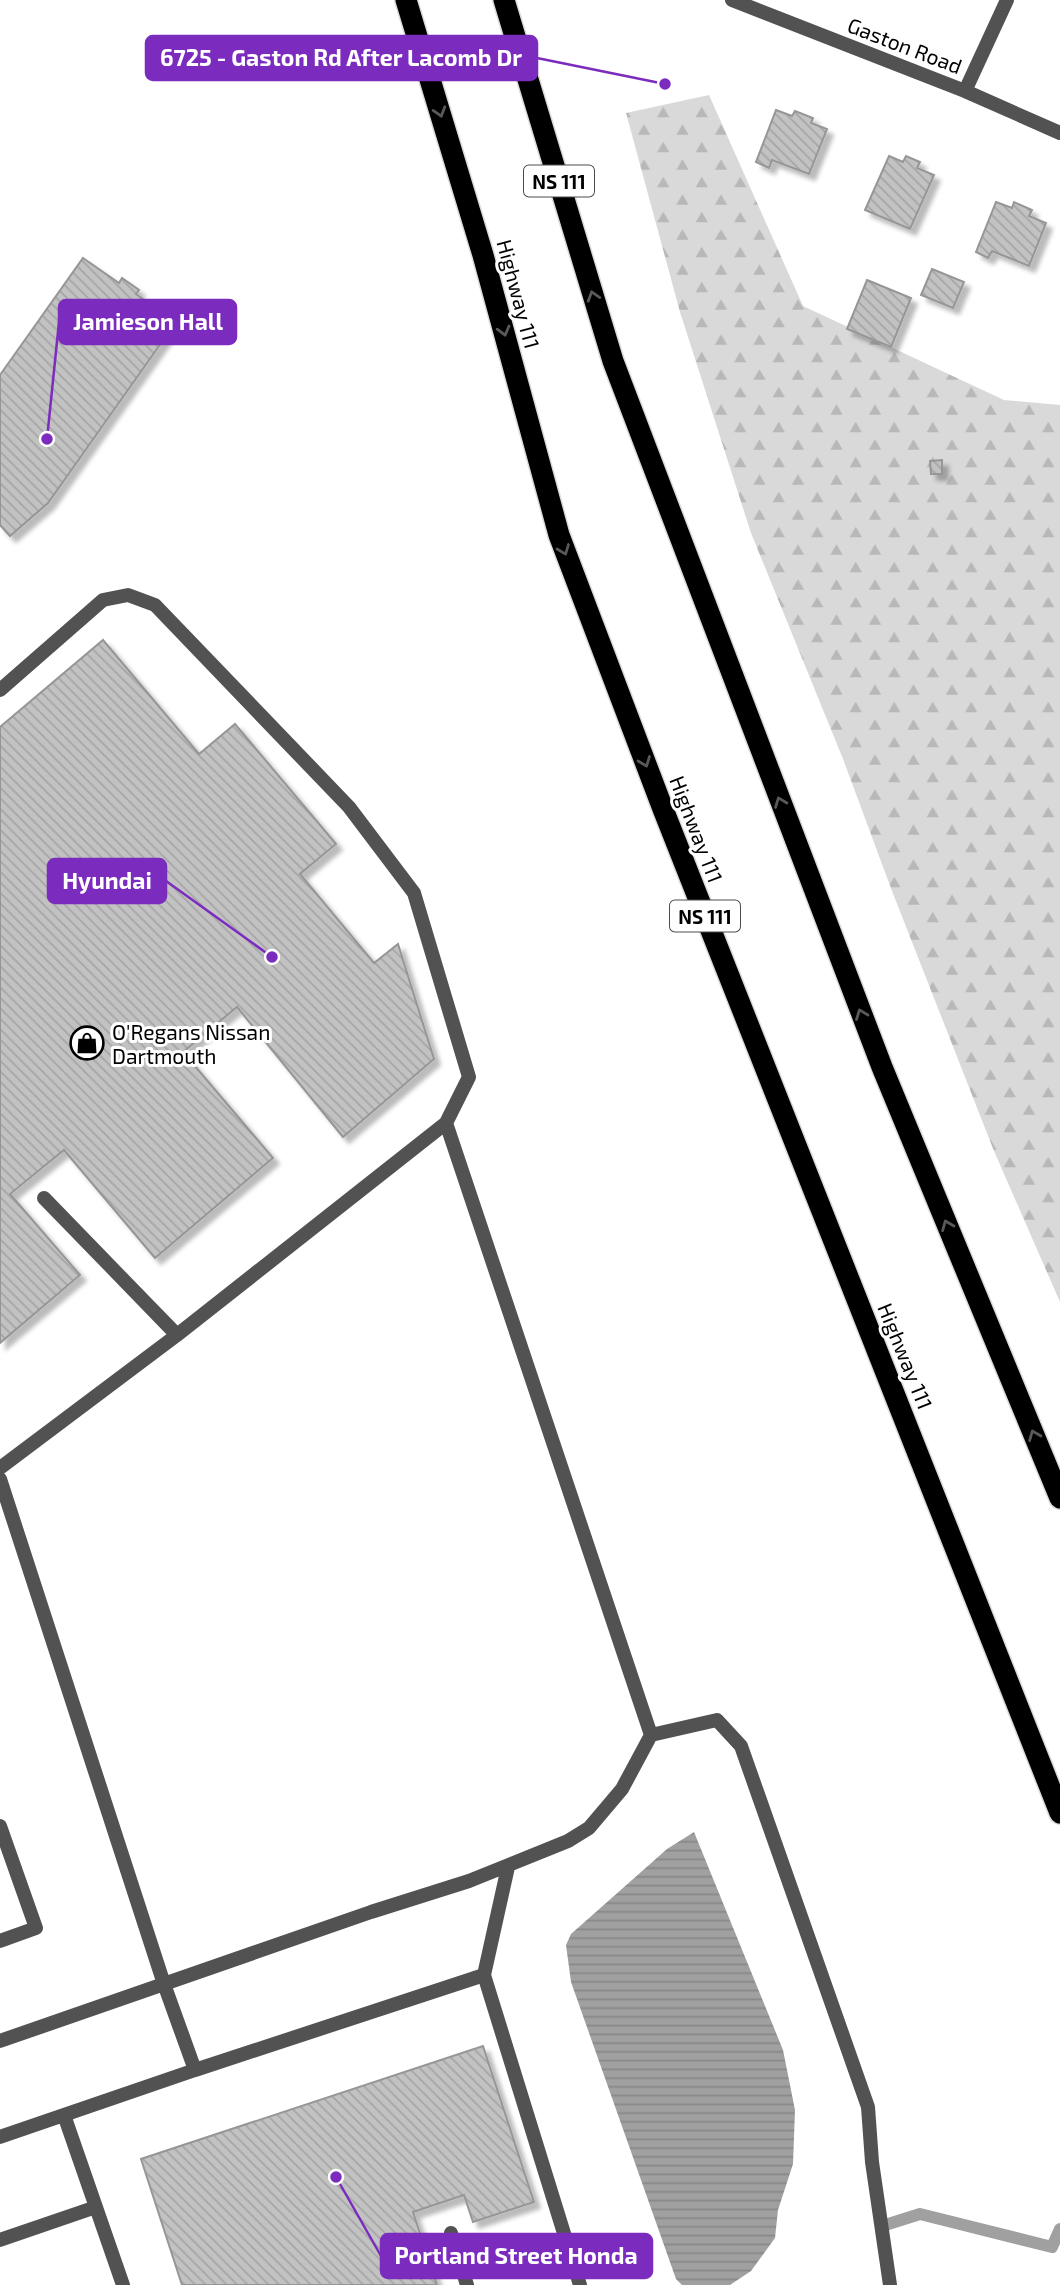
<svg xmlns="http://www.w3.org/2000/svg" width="1060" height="2285" viewBox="0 0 1060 2285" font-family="'Exo 2',sans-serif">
	<defs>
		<pattern id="forest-firs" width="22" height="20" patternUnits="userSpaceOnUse" patternTransform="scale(1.75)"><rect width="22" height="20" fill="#d9d9d9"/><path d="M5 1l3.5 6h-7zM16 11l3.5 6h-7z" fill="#b8b8b8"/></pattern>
		<pattern id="water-rules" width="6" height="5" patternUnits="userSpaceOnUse" patternTransform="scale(1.75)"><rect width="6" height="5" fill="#a0a0a0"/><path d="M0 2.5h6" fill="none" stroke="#888"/></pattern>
		<pattern id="building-back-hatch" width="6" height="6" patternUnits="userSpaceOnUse" patternTransform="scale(1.75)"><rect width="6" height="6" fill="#c2c2c2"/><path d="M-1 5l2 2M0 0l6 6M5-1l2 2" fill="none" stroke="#a5a5a5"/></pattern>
		<filter id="shadow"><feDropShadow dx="6" dy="6" stdDeviation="2" flood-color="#0004"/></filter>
	</defs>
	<rect width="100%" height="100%" fill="#fff"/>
	<path fill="url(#forest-firs)" d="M709 95 803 306 1004 400 1060 405V1302L994 1151 892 891 843 759 751 533 680 312 626 113Z"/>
	<path fill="url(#water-rules)" d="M694 1832 783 2050 795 2110 793 2164 778 2210 775 2238 751 2271 730 2285H682L676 2279 571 1982 566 1945 571 1934 667 1849Z"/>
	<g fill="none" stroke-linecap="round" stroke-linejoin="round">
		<path stroke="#a0a0a0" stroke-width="12" d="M882 2226 920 2214 1052 2247 1060 2229"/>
	</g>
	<path fill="url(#building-back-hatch)" stroke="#969696" stroke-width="2" filter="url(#shadow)" d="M776 110 792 116 795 111 813 118 811 123 827 129 809 174 772 160 769 168 756 162Z
		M889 156 903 162 906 156 920 162 917 168 934 175 910 229 865 210Z
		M996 202 1012 208 1014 202 1032 210 1029 216 1046 223 1029 266 992 251 988 258 976 252Z
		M83 258 119 283 122 278 139 290 136 294 176 322 48 503 10 536 0 525V375Z
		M932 269 964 282 953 308 921 295Z
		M867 280 911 298 891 347 847 329Z
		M942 460V474H931L930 461Z
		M103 640 199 754 235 724 336 844 300 874 374 963 398 944 434 1059 343 1137 237 1007 183 1052 273 1158 155 1258 64 1150 10 1194 80 1275 0 1343V727Z
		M483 2046 534 2202 473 2222 464 2195 413 2212 437 2285H182L141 2159Z"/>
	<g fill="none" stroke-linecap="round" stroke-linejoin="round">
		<defs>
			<path id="motorway" d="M406 0 483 255 559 535 663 809 1060 1813
				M504 0 613 361 882 1067 1060 1498"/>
		</defs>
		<use href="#motorway" stroke="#dbdbdb" stroke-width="24"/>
		<path stroke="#525252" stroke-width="14" d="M0 690 103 600 128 595 155 605 349 807 414 893 469 1077 446 1123 177 1335 0 1468
			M44 1198 177 1335
			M0 1479 164 1984 195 2070 484 1975 508 1867
			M651 1735 717 1720 741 1746 868 2107 872 2162 890 2285
			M0 1826 36 1928 0 1941
			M484 1975 580 2285
			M0 2041 371 1912 469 1881 568 1841 589 1828 622 1789 651 1735 446 1123
			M64 2115 123 2285
			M0 2137 195 2070
			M451 2233 467 2285
			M0 2240 96 2207"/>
		<path stroke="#525252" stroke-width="14" d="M732 0 965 91 1060 133
			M965 91 1007 0"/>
		<use href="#motorway" stroke="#000" stroke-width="21"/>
	</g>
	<defs><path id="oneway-chevron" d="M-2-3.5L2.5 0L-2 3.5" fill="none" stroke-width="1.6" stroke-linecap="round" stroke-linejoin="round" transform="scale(1.75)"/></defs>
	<g stroke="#595959">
		<use href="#oneway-chevron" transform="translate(440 112) rotate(73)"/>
		<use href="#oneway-chevron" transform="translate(593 296) rotate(-107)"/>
		<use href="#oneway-chevron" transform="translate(504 331) rotate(75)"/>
		<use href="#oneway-chevron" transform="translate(564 550) rotate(69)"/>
		<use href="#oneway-chevron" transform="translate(645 762) rotate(69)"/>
		<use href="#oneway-chevron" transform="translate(780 802) rotate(-111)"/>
		<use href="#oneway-chevron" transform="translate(861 1014) rotate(-111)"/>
		<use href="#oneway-chevron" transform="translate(947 1225) rotate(-112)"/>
		<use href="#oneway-chevron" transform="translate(1034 1435) rotate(-112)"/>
	</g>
	<defs>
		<symbol id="shop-ring" viewBox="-11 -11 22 22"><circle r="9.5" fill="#fff" stroke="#000" stroke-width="1.5"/><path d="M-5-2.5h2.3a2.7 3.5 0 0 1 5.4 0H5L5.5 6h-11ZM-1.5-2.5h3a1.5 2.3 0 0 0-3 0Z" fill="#000"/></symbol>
	</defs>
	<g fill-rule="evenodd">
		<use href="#shop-ring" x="68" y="1024" width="38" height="38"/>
	</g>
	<g text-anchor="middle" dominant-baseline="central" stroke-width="6" stroke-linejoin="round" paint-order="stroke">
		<g fill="#fff" stroke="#4c4c4c" stroke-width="2">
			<rect x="524" y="165.5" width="70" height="31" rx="5"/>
			<rect x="670" y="900.5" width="70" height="31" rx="5"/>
		</g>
		<g font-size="19" font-weight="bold" fill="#000">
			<text x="559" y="181">NS 111</text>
			<text x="705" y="916">NS 111</text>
		</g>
		<g font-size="21" fill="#000" stroke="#fff">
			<text transform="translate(905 45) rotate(21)">Gaston Road</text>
			<text transform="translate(519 294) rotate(75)">Highway 111</text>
			<text transform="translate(697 829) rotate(69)">Highway 111</text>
			<text transform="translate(906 1356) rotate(68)">Highway 111</text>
		</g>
		<g font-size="21" fill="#000" stroke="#fff" text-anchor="start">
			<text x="112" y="1031">O'Regans Nissan<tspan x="112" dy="24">Dartmouth</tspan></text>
		</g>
	</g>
	<path fill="none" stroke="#7b2cbf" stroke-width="2.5" d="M665 84L537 58M47 439L59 322M272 957L166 881M336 2177L381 2256"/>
	<g fill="#7b2cbf" stroke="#fff" stroke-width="2.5">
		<circle cx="665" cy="84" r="7"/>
		<circle cx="47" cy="439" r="7"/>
		<circle cx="272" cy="957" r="7"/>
		<circle cx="336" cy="2177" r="7"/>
	</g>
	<g fill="#7b2cbf" stroke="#7b2cbf" stroke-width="2.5">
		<rect x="146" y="36" width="391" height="44" rx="7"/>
		<rect x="59" y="300" width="177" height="44" rx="7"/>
		<rect x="48" y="859" width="118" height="44" rx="7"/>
		<rect x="381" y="2234" width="271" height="44" rx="7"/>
	</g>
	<g font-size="23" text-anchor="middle" font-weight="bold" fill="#fff">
		<text x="341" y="66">6725 - Gaston Rd After Lacomb Dr</text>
		<text x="148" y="330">Jamieson Hall</text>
		<text x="107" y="889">Hyundai</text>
		<text x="516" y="2264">Portland Street Honda</text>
	</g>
</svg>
